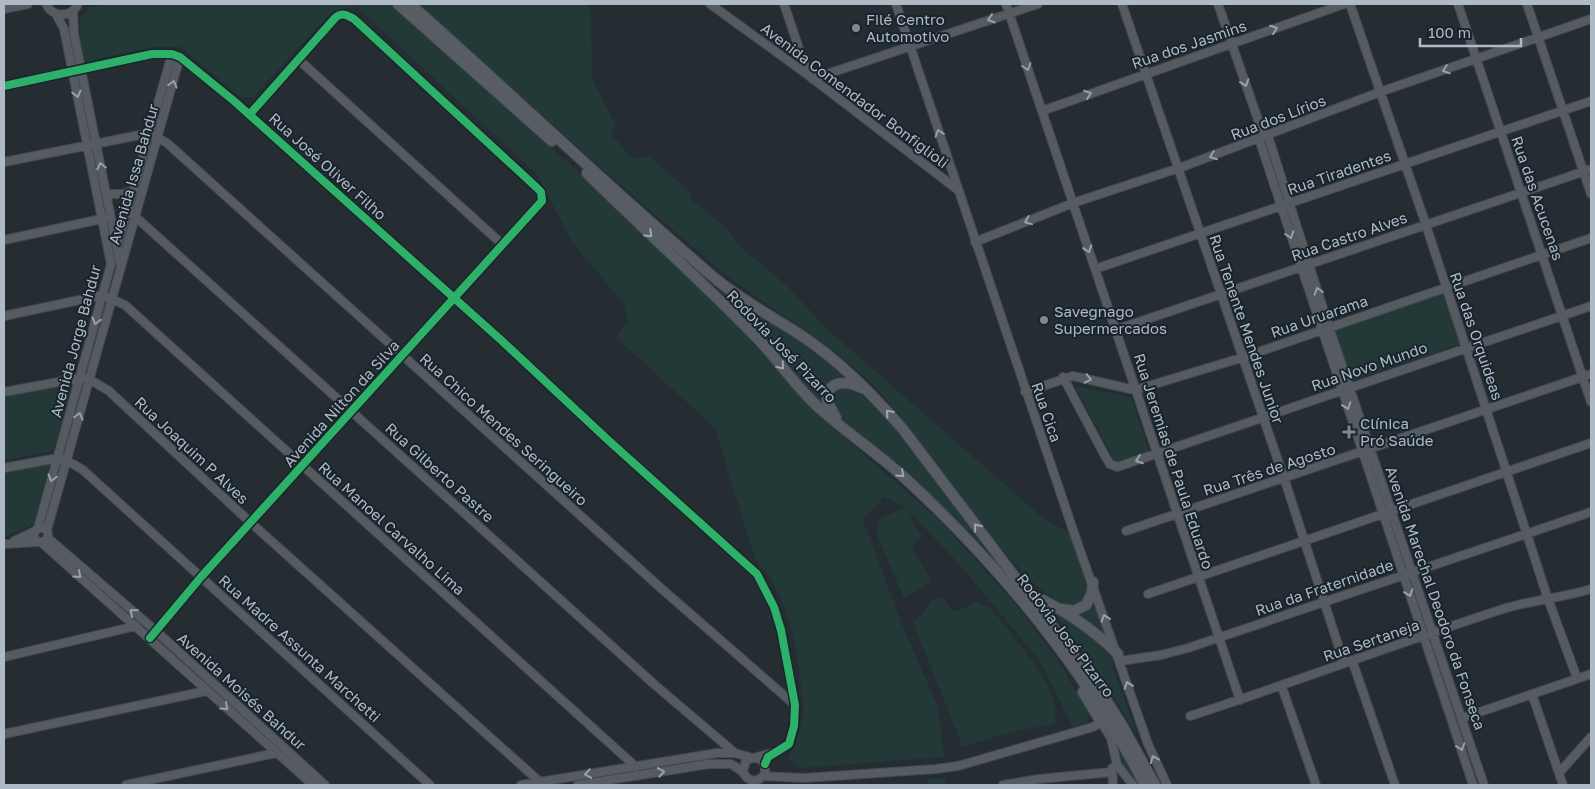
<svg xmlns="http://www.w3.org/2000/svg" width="1595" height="789" viewBox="0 0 1595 789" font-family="'Golos Text',sans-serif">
	<rect width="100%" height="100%" fill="#262d32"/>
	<path fill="#233938" d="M106 4H391L586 179 726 313 810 407 942 523 1015 604 1056 657 1090 715 1086 723 1073 728 1041 662 959 564 907 509 921 537 912 547 931 581 904 598 876 533 880 519 905 507 884 497 863 520 901 622 938 707 944 757 800 768 788 760C795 746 801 733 803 717 805 707 802 696 801 686 797 641 786 593 755 559L715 428 616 337 628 322 624 304 572 242 537 174 357 7 341 9 329 15 253 97H241L181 47H153L84 62 80 37V19L91 7Z
		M417 4H587L591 14 592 78 616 126 610 133 633 159 649 156 691 193V199L723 225 742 248 787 286 826 328 1043 518 1073 535 1084 565 1082 569 1089 592C1085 599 1081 605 1072 606 1033 607 924 447 898 413 849 349 772 314 712 263 612 179 515 90 417 4Z
		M704 280 820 355 846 376C827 375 821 388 821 404Z
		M1444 293 1461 344 1352 381 1333 329Z
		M74 382 53 451 4 460V397Z
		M1075 386 1131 397 1149 451 1115 462Z
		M847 389 860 393 901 434 999 562 903 468 844 421 835 407 833 397 836 391Z
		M50 462 34 524 4 537V471Z
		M942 597 954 612 977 602 991 608 1034 663 1047 683 1055 705V724L1011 732 963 747 913 622 924 612 931 600Z
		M1095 604 1104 634 1078 616 1085 613Z
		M1052 610 1092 637 1113 659 1111 664 1138 736 1094 667Z
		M1117 747H1118L1142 785H1138L1122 764Z
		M945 778 946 785H929L928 779Z"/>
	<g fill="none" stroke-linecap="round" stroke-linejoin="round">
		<defs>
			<path id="minor" d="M46 4C53 18 71 18 78 4
				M710 4 808 75 958 190
				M784 4 808 75
				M896 4 1074 533 1148 744 1167 785
				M1006 4 1240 700
				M1122 4 1286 484 1344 663
				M1218 4 1264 137
				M1350 4 1424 219 1548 599 1577 678
				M1458 4 1591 402
				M1527 4 1591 194
				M4 9 28 4
				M73 11 74 34 120 263
				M298 59 503 245
				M812 79 1038 4
				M4 86 152 54H172L180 57 234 101 501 340 608 440 757 574 774 607 781 630 795 705 794 726 789 744 768 757 765 764
				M1042 111 1344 4
				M1268 136 1329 327 1484 785
				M1259 139 1473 785
				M4 162 150 133 167 143 663 590 795 705
				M107 194H124L134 190
				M128 210 655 685 735 753
				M4 240 106 218
				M975 242 1073 203 1182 167 1380 92 1591 19
				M117 247 172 54
				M1095 269 1591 101
				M4 316 103 295 125 305 636 767
				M1115 330 1591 169
				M1063 377 1105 456 1110 464 1117 467 1591 306
				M4 392 80 378 89 379 109 391 250 522 540 782
				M1025 392 1073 376 1135 390 1241 358 1591 238
				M4 468 58 458 66 460 83 470 430 785
				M34 535a7 7 0 1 1 14 0a7 7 0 1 1-14 0Z
				M38 528 111 264 64 29 56 14
				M47 530 180 57
				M1126 531 1591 374
				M48 538 156 631 325 785
				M14 541 35 531
				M42 543 313 785
				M4 544 38 542
				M1148 594 1591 443
				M150 638 201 577 542 201 541 192 536 187 354 19C347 15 342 12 335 18L250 114
				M4 657 136 626
				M1352 660 1395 785
				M1120 661 1161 655 1188 648 1591 512
				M1282 687 1316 785
				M1532 694 1563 785
				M1190 716C1295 682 1398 643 1503 609 1532 600 1562 598 1591 589
				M1462 718 1591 674
				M4 734 206 691
				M757 757 765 764V773C759 783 748 783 743 772L746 760 772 753
				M1112 768 1113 785
				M1559 773 1591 737
				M763 776 804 778 936 769 958 766 1093 727 1101 722 1111 738 1117 765 1133 785
				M126 785 276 753
				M521 785 717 753H735L749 757
				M578 785 709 764H731L743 772
				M1003 785 1039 779 1112 772"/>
			<path id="major" d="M398 4 552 141
				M410 4C513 95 612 191 717 280 743 301 771 316 799 334 839 360 871 393 902 428L1096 684 1123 727 1155 785
				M587 173C643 229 703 282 758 339 778 360 795 385 816 405 845 432 878 453 907 480 1003 569 1085 669 1145 785
				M836 418 827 401C826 380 847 380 862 388
				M1030 594C1063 609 1092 628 1118 654
				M1061 609 1074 611 1086 605 1092 593 1093 582
				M1083 692 1101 722"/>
		</defs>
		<use href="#minor" stroke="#44494d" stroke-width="10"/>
		<use href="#major" stroke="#434a4f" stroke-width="12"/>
		<use href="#minor" stroke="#555b60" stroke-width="8"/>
		<use href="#major" stroke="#575d63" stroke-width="10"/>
		<defs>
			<path id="cycleway" d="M4 86 152 54H172L180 57 234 101 501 340 608 440 757 574 774 607 781 630 795 705 794 726 789 744 768 757 765 764
				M150 638 201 577 542 201 541 192 536 187 354 19C347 15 342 12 335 18L250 114"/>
		</defs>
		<use href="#cycleway" stroke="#19242d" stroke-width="11"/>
		<use href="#cycleway" stroke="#2db169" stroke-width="8"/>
	</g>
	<defs><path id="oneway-chevron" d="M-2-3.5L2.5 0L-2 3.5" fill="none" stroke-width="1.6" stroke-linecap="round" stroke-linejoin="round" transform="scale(1.25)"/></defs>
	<g stroke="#98a2ac">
		<use href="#oneway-chevron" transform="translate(991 19) rotate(162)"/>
		<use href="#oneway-chevron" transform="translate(1274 29) rotate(-20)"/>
		<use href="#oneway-chevron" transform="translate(1027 67) rotate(72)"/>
		<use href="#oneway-chevron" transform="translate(1446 70) rotate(161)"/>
		<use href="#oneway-chevron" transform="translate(1245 83) rotate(71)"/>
		<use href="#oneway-chevron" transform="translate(173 84) rotate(-74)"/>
		<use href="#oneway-chevron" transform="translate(77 94) rotate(77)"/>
		<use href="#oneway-chevron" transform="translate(1088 94) rotate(-20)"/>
		<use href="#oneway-chevron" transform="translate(939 133) rotate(-108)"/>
		<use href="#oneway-chevron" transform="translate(1213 156) rotate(160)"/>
		<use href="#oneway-chevron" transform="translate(101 166) rotate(-102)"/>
		<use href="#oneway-chevron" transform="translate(1028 221) rotate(158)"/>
		<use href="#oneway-chevron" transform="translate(1290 235) rotate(72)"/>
		<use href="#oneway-chevron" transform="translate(1088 249) rotate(71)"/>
		<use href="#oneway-chevron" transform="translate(1318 291) rotate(-108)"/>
		<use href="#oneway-chevron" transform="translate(96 321) rotate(106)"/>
		<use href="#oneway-chevron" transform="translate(1088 379) rotate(13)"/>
		<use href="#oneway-chevron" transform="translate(1347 406) rotate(71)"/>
		<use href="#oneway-chevron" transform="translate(79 416) rotate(-74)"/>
		<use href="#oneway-chevron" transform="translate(1139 460) rotate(160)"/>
		<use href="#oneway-chevron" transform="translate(52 478) rotate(106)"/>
		<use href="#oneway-chevron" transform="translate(78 575) rotate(42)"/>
		<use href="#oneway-chevron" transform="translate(1409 593) rotate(71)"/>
		<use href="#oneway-chevron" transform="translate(133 612) rotate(-139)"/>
		<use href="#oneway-chevron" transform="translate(1105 618) rotate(-109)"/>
		<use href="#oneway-chevron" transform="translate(1128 685) rotate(-109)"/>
		<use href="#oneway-chevron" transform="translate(225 707) rotate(42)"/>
		<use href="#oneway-chevron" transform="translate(1461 747) rotate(72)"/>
		<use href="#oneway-chevron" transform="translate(1154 759) rotate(-113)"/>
		<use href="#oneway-chevron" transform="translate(661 772) rotate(-10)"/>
		<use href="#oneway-chevron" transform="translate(588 774) rotate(171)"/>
	</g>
	<g stroke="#9da7b1">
		<use href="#oneway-chevron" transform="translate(649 234) rotate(44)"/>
		<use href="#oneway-chevron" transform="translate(781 366) rotate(50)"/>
		<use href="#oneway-chevron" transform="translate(889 413) rotate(-132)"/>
		<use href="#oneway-chevron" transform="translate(901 474) rotate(42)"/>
		<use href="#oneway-chevron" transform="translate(977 527) rotate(-128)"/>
	</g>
	<g fill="#7e8992" stroke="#19242d" stroke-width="2">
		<circle cx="856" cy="28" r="5"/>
		<circle cx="1044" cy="320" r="5"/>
		<path d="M1346.5 424.5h5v5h5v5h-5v5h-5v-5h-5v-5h5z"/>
	</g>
	<g text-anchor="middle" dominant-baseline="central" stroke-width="4" stroke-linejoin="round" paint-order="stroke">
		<g font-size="15" fill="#aebac5" stroke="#19242d" text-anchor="start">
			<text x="866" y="19">Filé Centro<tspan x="866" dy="17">Automotivo</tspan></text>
			<text x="1054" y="311">Savegnago<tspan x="1054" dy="17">Supermercados</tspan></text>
			<text x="1360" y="423">Clínica<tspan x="1360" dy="17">Pró Saúde</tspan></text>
		</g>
		<g font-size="15" fill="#aebac5" stroke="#19242d">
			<text transform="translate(1189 44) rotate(-19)">Rua dos Jasmins</text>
			<text transform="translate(855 95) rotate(37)">Avenida Comendador Bonfiglioli</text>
			<text transform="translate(1278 117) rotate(-21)">Rua dos Lírios</text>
			<text transform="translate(328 166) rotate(42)">Rua José Oliver Filho</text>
			<text transform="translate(1339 172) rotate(-19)">Rua Tiradentes</text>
			<text transform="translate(133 174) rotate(-74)">Avenida Issa Bahdur</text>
			<text transform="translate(1538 198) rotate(71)">Rua das Acucenas</text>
			<text transform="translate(1349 236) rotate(-19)">Rua Castro Alves</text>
			<text transform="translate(1319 316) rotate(-19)">Rua Uruarama</text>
			<text transform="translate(1247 329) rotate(71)">Rua Tenente Mendes Junior</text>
			<text transform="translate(1477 336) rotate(71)">Rua das Orquideas</text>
			<text transform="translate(75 341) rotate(-75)">Avenida Jorge Bahdur</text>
			<text transform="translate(782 346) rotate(46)">Rodovia José Pizarro</text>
			<text transform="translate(1369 366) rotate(-19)">Rua Novo Mundo</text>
			<text transform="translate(341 403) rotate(-48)">Avenida Nilton da Silva</text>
			<text transform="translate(1047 412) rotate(71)">Rua Cica</text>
			<text transform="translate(504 429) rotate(42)">Rua Chico Mendes Seringueiro</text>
			<text transform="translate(192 450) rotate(43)">Rua Joaquim P Alves</text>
			<text transform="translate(1174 461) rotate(72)">Rua Jeremias de Paula Eduardo</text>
			<text transform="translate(1269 469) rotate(-18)">Rua Três de Agosto</text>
			<text transform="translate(440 472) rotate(42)">Rua Gilberto Pastre</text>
			<text transform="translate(392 528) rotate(42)">Rua Manoel Carvalho Lima</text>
			<text transform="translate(1324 587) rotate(-19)">Rua da Fraternidade</text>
			<text transform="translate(1436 598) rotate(71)">Avenida Marechal Deodoro da Fonseca</text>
			<text transform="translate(1066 635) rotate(53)">Rodovia José Pizarro</text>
			<text transform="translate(1371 640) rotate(-19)">Rua Sertaneja</text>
			<text transform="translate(300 648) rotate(42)">Rua Madre Assunta Marchetti</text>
			<text transform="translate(242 691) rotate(42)">Avenida Moisés Bahdur</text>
		</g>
	</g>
	<rect width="1595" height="789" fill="none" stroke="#aebac5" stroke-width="10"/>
	<path d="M1420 38v8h101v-8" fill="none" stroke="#aebac5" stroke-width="2.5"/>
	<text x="1428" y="38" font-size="15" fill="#aebac5" stroke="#19242d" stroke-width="4" paint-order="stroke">100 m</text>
</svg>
